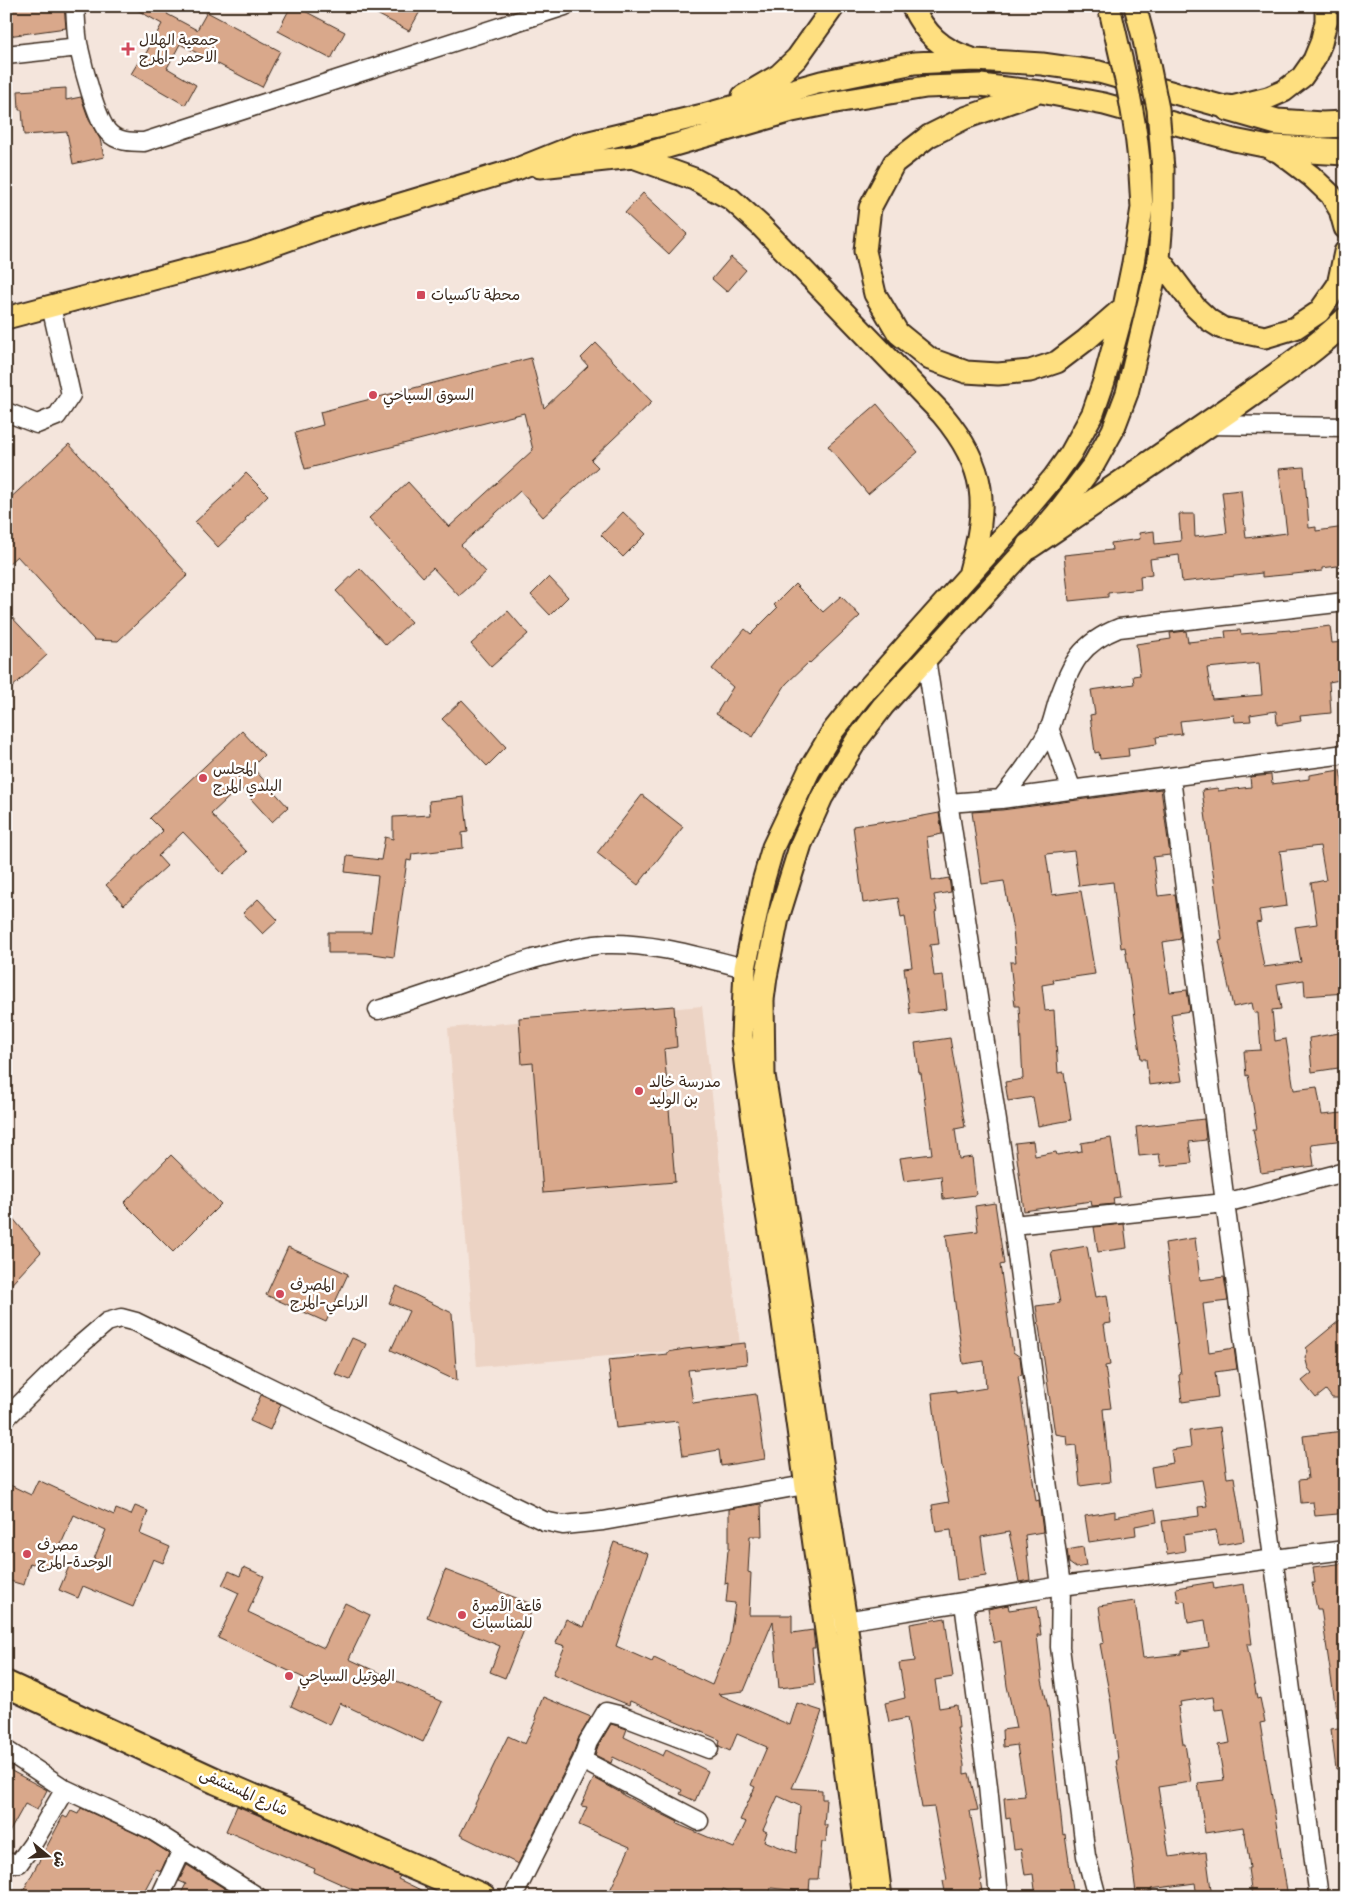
<svg xmlns="http://www.w3.org/2000/svg" width="1351" height="1903" viewBox="0 0 1351 1903" font-family="Sriracha,'Playpen Sans Arabic',sans-serif">
	<rect width="100%" height="100%" fill="#f4e5dc"/>
	<filter id="ink" filterUnits="userSpaceOnUse"><feTurbulence type="fractalNoise" baseFrequency=".02" numOctaves="2"/><feDisplacementMap in="SourceGraphic" scale="10" xChannelSelector="R" yChannelSelector="G"/><feConvolveMatrix kernelMatrix="1 2 1 2 8 2 1 2 1" color-interpolation-filters="sRGB"/></filter>
	<g filter="url(#ink)">
		<path fill="#ecd3c4" d="M702 1006 740 1345 477 1367 448 1028Z"/>
		<path fill="#d9a88b" stroke="#3b2a1e" fill-rule="evenodd" d="M6 6H64L66 28 8 36Z
			M130 6H171L167 14 197 30 207 12 280 51 262 87 180 44 167 68 196 85 185 105 131 74 143 54 145 55 162 24Z
			M291 6H295L345 32 331 59 278 31Z
			M362 6H423L409 31Z
			M66 88V100L81 97 89 120 100 139 104 157 73 164 67 132 24 135 22 110H19L18 91Z
			M643 193 687 234 669 254 625 213Z
			M731 257 746 270 727 292 712 279Z
			M596 343 652 402 591 460 598 467 543 517 520 491 461 545 486 572 459 596 433 568 423 577 369 518 408 482 449 527 533 450 524 413 305 469 295 433 323 425 320 412 531 358 544 408 588 366 581 358Z
			M877 404 918 452 868 494 828 446Z
			M69 444 188 575 118 641 94 640 17 556 6 566V502Z
			M1304 467 1309 528 1316 527V531L1345 527V565L1322 568V571L1294 574 1262 577V573L1182 582 1179 555 1150 559 1152 574 1140 576 1141 589 1108 593V597L1069 601 1064 555 1112 550 1111 543 1140 539 1139 533 1154 531 1155 544 1181 541 1179 514H1194L1195 537 1227 533 1222 492 1241 490 1246 538 1287 533 1279 469Z
			M246 473 268 495 245 519 246 521 218 547 195 522 231 489Z
			M623 512 646 534 623 557 601 535Z
			M360 568 411 622 386 645 336 591Z
			M549 577 568 597 550 615 531 595Z
			M795 584 823 612 841 596 860 616 810 663 809 662 786 684 753 737 716 714 733 687 712 669 745 629 751 634 777 608 774 605Z
			M6 611 47 655 6 693Z
			M508 611 528 634 491 667 471 644Z
			M1330 626 1332 643 1345 642V679L1329 682 1331 713 1300 716 1301 721 1277 725 1276 711 1250 715 1251 721 1235 722 1234 715 1180 721 1182 734 1156 737 1157 744 1128 748 1129 756 1100 759 1099 752 1095 753 1090 715 1095 714 1091 690 1134 684 1133 676 1140 675 1136 644 1171 639 1170 633 1186 631 1188 642 1226 638 1225 631 1240 630 1241 634 1290 630V631ZM1259 663 1262 695 1212 699 1207 668Z
			M462 700 506 747 487 766 442 719Z
			M242 731 264 755 252 767 288 807 272 822 240 787 211 814 247 852 223 874 183 832 158 856 167 866 124 905 106 885 163 831 150 818Z
			M1340 770 1345 797V993L1305 996 1304 980 1277 984 1281 1009 1272 1010 1275 1041 1286 1039 1294 1090 1317 1087 1322 1115 1343 1113 1345 1140 1311 1144 1314 1166 1261 1173 1253 1129H1257L1248 1075 1246 1076 1244 1051 1261 1050 1258 1013H1254L1252 1003 1233 1007 1219 941 1222 940 1202 790 1218 788V791L1251 787 1250 777 1271 775 1272 784 1309 779V775ZM1320 846 1326 880 1311 883 1317 924 1295 927 1301 962 1264 967 1256 923 1261 922 1259 910 1287 906 1280 851Z
			M1161 789 1170 855 1153 857 1158 896 1175 894 1181 939 1163 942 1170 992 1187 990 1190 1011 1171 1014 1182 1081 1149 1085 1146 1059H1141L1125 947 1121 948 1113 882 1079 886 1074 851 1046 854 1052 895 1081 891 1095 974 1053 980 1054 983 1042 985 1045 1011 1054 1010 1058 1073 1064 1072 1071 1120 1038 1126 1033 1097 1008 1101 1005 1082 1023 1079 1019 1006H1015L1010 962H1016L1013 930 1004 881 982 884 972 812 1002 810Z
			M642 795 683 827 638 885 597 853Z
			M464 797 468 832 462 833 463 848 412 854 411 861 407 860 394 957 366 953H328V932H371L378 876 345 872 347 856 381 860 385 837 393 839V817L430 815 429 801Z
			M939 813 942 834 927 837 932 881 949 878 951 892 934 895 937 911 935 912 939 944 930 945 934 976 943 975 947 1009 910 1014 904 968 912 967 905 916 901 917 898 898 863 903 853 826 885 821 886 823Z
			M258 899 278 920 263 934 243 913Z
			M674 1006 677 1047 664 1049 675 1182 543 1193 533 1063 522 1064 519 1018Z
			M1345 1032V1067L1312 1072 1309 1038Z
			M950 1038 965 1127 955 1129 959 1159 972 1157 976 1195 943 1199 941 1176 904 1181 900 1158 932 1154 921 1073H919L915 1043Z
			M1204 1119 1206 1140 1189 1142 1192 1163 1161 1166 1159 1154 1139 1156 1136 1127Z
			M1111 1138 1120 1197 1113 1198 1114 1204 1092 1206 1091 1201 1024 1211 1015 1143 1033 1141 1035 1156 1056 1152 1057 1155 1082 1151 1081 1143Z
			M171 1155 221 1204 173 1252 124 1203Z
			M995 1203 1004 1264 1000 1265 1013 1352 1020 1357 1022 1375 1018 1376 1036 1501 1039 1500 1043 1532 1025 1535 1030 1580 1019 1582 1009 1532 981 1537 986 1576 957 1580 951 1530 936 1532 932 1505 949 1502 942 1468H941L932 1393 956 1390V1393L986 1388 984 1361 963 1364 946 1235 978 1231 975 1206Z
			M6 1210 41 1252 6 1290Z
			M1124 1224 1127 1248 1098 1252 1094 1227Z
			M1195 1238 1200 1280 1224 1277 1228 1301 1203 1304 1209 1352 1234 1348 1237 1369 1215 1372 1218 1397 1182 1402 1179 1375 1181 1374 1165 1243Z
			M1087 1246 1096 1297 1107 1295 1111 1323 1104 1324 1110 1365 1105 1366 1111 1408 1103 1409 1110 1482 1080 1486 1076 1445 1068 1446 1067 1436 1055 1434 1036 1306 1060 1303 1051 1252Z
			M288 1247 348 1274 326 1322 266 1295Z
			M397 1286 452 1313 457 1381 391 1350 409 1311 389 1303Z
			M1345 1316V1398H1332L1326 1390 1316 1398 1302 1381 1312 1373 1308 1368 1305 1357 1308 1351 1306 1348Z
			M352 1338 366 1344 350 1380 335 1374Z
			M745 1343 747 1364 688 1370 693 1403 756 1394 765 1459 721 1466 719 1450 683 1456 678 1421 616 1428 608 1360 668 1354V1352L685 1349Z
			M261 1395 281 1404 270 1430 250 1421Z
			M1220 1427 1227 1478 1234 1477 1244 1541 1219 1545 1216 1530 1183 1535 1185 1551 1167 1554 1162 1521 1199 1516 1198 1507 1207 1506 1202 1480 1154 1487 1151 1467 1173 1463 1171 1450 1191 1447 1189 1431Z
			M1343 1431 1345 1506H1338V1514L1315 1516 1313 1502 1301 1503 1299 1480 1308 1479 1303 1436Z
			M38 1480 114 1515 116 1509 131 1515 135 1506 148 1511 140 1534 170 1547 163 1563 153 1559 133 1607 83 1586 78 1598 59 1590 70 1564 81 1569 84 1562 91 1566 106 1530 74 1515 50 1569 30 1563 24 1585 6 1580V1483L31 1495Z
			M761 1504 762 1536H750L748 1572 751 1573 749 1615H792V1633L813 1630 815 1648H812L815 1684 779 1688 773 1621 744 1691 718 1694 790 1725 797 1703 822 1711 808 1753 792 1788 822 1790V1799H826L824 1825H827L826 1842H822L818 1879H810L809 1892 771 1888 768 1897H743L723 1889 720 1896 709 1892 707 1897H607L630 1847 579 1825 587 1807 581 1806 594 1778 623 1794V1795L678 1822 677 1824 734 1848 746 1822 740 1820 755 1787 751 1785 767 1747 737 1734 730 1751 719 1746 720 1740 630 1701 629 1705 553 1674 565 1646 556 1643 566 1619 584 1627 614 1542 648 1554 616 1646 652 1662 654 1658 712 1685 729 1643 735 1603 726 1602 728 1583 725 1584 728 1550H729V1509ZM778 1796 800 1806 796 1853 764 1841 767 1832 763 1830Z
			M1155 1509 1157 1522 1135 1526 1136 1535 1089 1542 1085 1516 1115 1511V1517Z
			M1083 1547 1086 1566 1076 1568 1069 1563 1067 1550Z
			M1345 1563V1716L1337 1717 1321 1609H1317L1312 1583H1315L1313 1567Z
			M244 1567 264 1576 248 1612 324 1648 345 1603 370 1615 349 1659 442 1702 423 1742 340 1703 330 1725 291 1706 304 1678 218 1638 239 1593 222 1585 229 1571 240 1576Z
			M445 1570 534 1605 505 1678 490 1672 500 1646 427 1617Z
			M1213 1582 1214 1589 1244 1584 1252 1644H1247L1257 1699 1260 1698 1265 1722 1260 1723 1288 1897H1252L1248 1868H1250L1245 1833H1244L1243 1827 1205 1833 1198 1783 1224 1780 1218 1745 1230 1743 1224 1709 1215 1710 1213 1697 1180 1702 1181 1706 1178 1707 1183 1744H1185L1191 1782 1158 1787 1169 1857 1206 1852 1212 1897H1197L1195 1883 1151 1889 1152 1891 1136 1893 1133 1870H1134L1116 1760H1118L1111 1703 1100 1644 1104 1643 1099 1606 1135 1601 1143 1658 1182 1654V1651L1209 1647 1205 1620 1188 1623 1185 1601 1178 1602 1176 1588Z
			M1008 1605 1009 1610 1037 1606 1041 1635H1037L1042 1680 1049 1712 1063 1835 1065 1834 1074 1897H1036L1033 1874 1025 1875 1021 1849 1014 1850 1010 1818 1006 1819 1004 1798 1025 1796 1017 1745 1003 1747 1002 1730 1016 1728 1007 1686 1001 1641 994 1643 988 1609Z
			M945 1618 953 1677 935 1680 939 1708 957 1705 959 1728H957L964 1765V1774L969 1773 978 1810 970 1811 982 1880H980L983 1897H946L943 1881 947 1880 934 1807 922 1808 907 1718 889 1722 885 1703 905 1698 899 1663 915 1661 910 1624Z
			M543 1697 591 1717 579 1737 572 1756 518 1864 460 1835 508 1736 525 1744 537 1718 535 1717Z
			M611 1724 627 1729 624 1737 663 1756 666 1750 708 1771 695 1801 680 1794 682 1790 613 1757 611 1763 595 1755 598 1746Z
			M1345 1727V1768L1336 1769 1331 1729Z
			M6 1768 47 1790 37 1810 25 1804 6 1838Z
			M237 1806 400 1876 398 1879 435 1897H370L314 1872 315 1869 226 1831Z
			M81 1808 145 1838 169 1853 161 1871 156 1869 141 1897H20L63 1816 67 1818 71 1811 78 1814Z
			M187 1865 238 1897H179L186 1884 179 1881Z"/>
		<g fill="none" stroke-linecap="round" stroke-linejoin="round">
			<defs>
				<path id="minor" d="M75 6C76 20 76 35 79 48 83 67 96 118 108 132 117 142 131 142 144 142L565 6
					M6 55 79 47
					M6 412 37 424 57 416 71 395 51 306
					M1207 425 1345 427
					M926 658 1013 1225 1061 1586 1060 1647 1086 1856 1097 1897
					M1049 728 1072 790
					M1171 778 1225 1203 1319 1897
					M1001 799C1019 777 1036 755 1049 730 1053 721 1055 710 1058 701 1071 663 1081 643 1119 628L1345 602
					M948 803 1001 799 1345 754
					M378 1010C430 995 481 974 533 959 557 953 583 945 607 944 655 943 700 957 745 968
					M1013 1225 1225 1203 1345 1172
					M6 1418 79 1346 107 1322 121 1318 136 1322 544 1521 563 1525 603 1521 805 1485
					M964 1603 988 1786 999 1897
					M833 1623 1061 1586 1345 1550
					M6 1750 65 1789 150 1829 258 1897
					M582 1760 699 1821
					M6 1863H19L32 1845 65 1789
					M160 1897 182 1850
					M513 1897 582 1760 588 1742 606 1712 622 1716 709 1749"/>
				<path id="major" d="M912 6C925 33 941 50 970 58
					M1109 6 1115 32
					M1135 6 1144 40
					M1036 93 965 118 929 136 894 163 870 208 865 251 875 294 898 333 930 359 966 372 998 374 1030 371 1057 362 1086 340 1124 307
					M743 96 779 75 797 58 834 6
					M633 157 694 179 731 199 761 226 942 414C988 469 988 505 970 571
					M540 167 633 157 792 111 836 102 926 87 980 85 1041 92 1104 104 1234 140 1274 148 1311 176 1331 195 1340 210 1345 228
					M1159 259 1195 307 1209 320 1222 328 1265 337 1295 328 1319 312 1338 285 1345 252
					M6 318 251 253 318 229 517 169 577 145 703 115 821 82 914 63 975 60 1042 64 1099 72 1228 108 1268 98 1284 91 1302 77 1314 60 1321 43 1326 22V6
					M863 1897 775 1264 758 1157 746 1071 742 1036 745 968 763 882 773 847 809 771 833 731 860 697 1012 527 1054 477 1071 453 1093 413 1104 381 1124 307 1133 263 1142 208 1140 174
					M881 1897 846 1621 829 1512 795 1266 764 1075 763 1000 766 977 778 918 801 844 822 797 856 741 883 706 1029 546 1056 514 1094 464 1113 430 1127 393 1159 259 1163 206V169"/>
				<path id="highway" d="M1228 108 1277 122 1322 125 1345 124
					M1274 148 1345 152
					M1029 546C1097 500 1164 455 1230 409 1269 381 1310 354 1345 321
					M6 1684 216 1781 483 1897"/>
			</defs>
			<use href="#minor" stroke="#3b2a1e" stroke-width="21"/>
			<use href="#major" stroke="#3b2a1e" stroke-width="25"/>
			<use href="#highway" stroke="#3b2a1e" stroke-width="29"/>
			<use href="#minor" stroke="#fff" stroke-width="18"/>
			<use href="#major" stroke="#fedf80" stroke-width="21"/>
			<use href="#highway" stroke="#fedf80" stroke-width="25"/>
			<defs>
				<path id="major-bridge" d="M1115 32C1126 79 1137 125 1140 174
					M1144 40 1158 109 1163 169"/>
			</defs>
			<use href="#major-bridge" stroke="#3b2a1e" stroke-width="25" stroke-linecap="butt"/>
			<use href="#major-bridge" stroke="#fedf80" stroke-width="21"/>
		</g>
	</g>
	<g fill="#d1495b" stroke="#fff" stroke-width="2">
		<path d="M125.5 41.5h5v5h5v5h-5v5h-5v-5h-5v-5h5z"/>
		<rect x="416" y="290" width="10" height="10" rx="2.5"/>
		<circle cx="373" cy="395" r="5"/>
		<circle cx="203" cy="778" r="5"/>
		<circle cx="639" cy="1091" r="5"/>
		<circle cx="280" cy="1294" r="5"/>
		<circle cx="27" cy="1554" r="5"/>
		<circle cx="462" cy="1615" r="5"/>
		<circle cx="289" cy="1676" r="5"/>
	</g>
	<g text-anchor="middle" dominant-baseline="central" stroke-width="5" stroke-linejoin="round" paint-order="stroke">
		<g font-size="15" fill="#3b2a1e" stroke="#fff" text-anchor="start">
			<text x="139" y="40">جمعية الهلال<tspan x="139" dy="17">الاحمر -المرج</tspan></text>
			<text x="431" y="295">محطة تاكسيات</text>
			<text x="383" y="395">السوق السياحي</text>
			<text x="213" y="769">المجلس<tspan x="213" dy="17">البلدي المرج</tspan></text>
			<text x="649" y="1082">مدرسة خالد<tspan x="649" dy="17">بن الوليد</tspan></text>
			<text x="290" y="1285">المصرف<tspan x="290" dy="17">الزراعي-المرج</tspan></text>
			<text x="37" y="1545">مصرف<tspan x="37" dy="17">الوحدة-المرج</tspan></text>
			<text x="472" y="1606">قاعة الأميرة<tspan x="472" dy="17">للمناسبات</tspan></text>
			<text x="299" y="1676">الهوتيل السياحي</text>
		</g>
		<g font-size="15" fill="#3b2a1e" stroke="#fff">
			<text transform="translate(244 1792) rotate(24)">شارع المستشفى</text>
		</g>
	</g>
	<rect width="1351" height="1903" fill="none" stroke="#fff" stroke-width="25"/>
	<rect x="12" y="12" width="1326" height="1878" fill="none" stroke="#3b2a1e" stroke-width="2" filter="url(#ink)"/>
	<g transform="translate(48 1856) rotate(108)" stroke="#ffffff" stroke-width="4" paint-order="stroke">
	<path d="M0-4L9 19L0 12L-9 19Z" fill="#3b2a1e"/>
	<text y="-8" font-size="14" font-weight="bold" text-anchor="middle" fill="#3b2a1e">ش</text>
	</g>
</svg>
